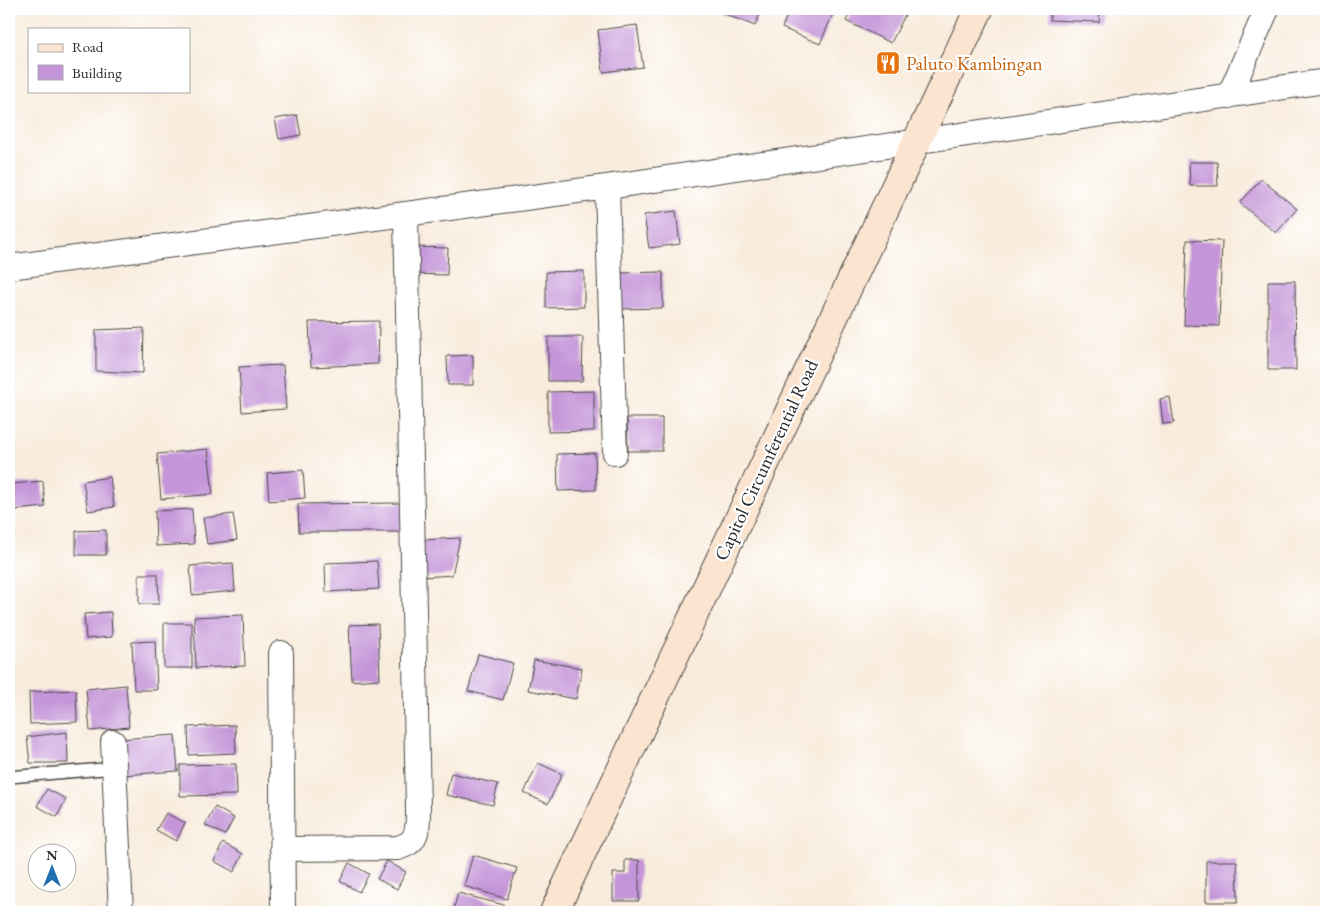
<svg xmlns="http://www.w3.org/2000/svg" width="1335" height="921" viewBox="0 0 1335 921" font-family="'EB Garamond',serif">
	<rect width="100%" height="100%" fill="#fff"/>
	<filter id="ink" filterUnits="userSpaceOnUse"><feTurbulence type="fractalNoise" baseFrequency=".02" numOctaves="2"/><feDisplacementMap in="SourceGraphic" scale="10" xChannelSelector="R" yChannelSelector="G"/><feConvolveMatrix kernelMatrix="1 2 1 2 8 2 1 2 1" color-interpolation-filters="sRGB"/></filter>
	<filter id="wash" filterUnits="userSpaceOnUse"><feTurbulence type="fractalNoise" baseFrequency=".0096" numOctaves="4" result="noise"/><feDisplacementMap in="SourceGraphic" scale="20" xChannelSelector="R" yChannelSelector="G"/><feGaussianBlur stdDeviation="1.12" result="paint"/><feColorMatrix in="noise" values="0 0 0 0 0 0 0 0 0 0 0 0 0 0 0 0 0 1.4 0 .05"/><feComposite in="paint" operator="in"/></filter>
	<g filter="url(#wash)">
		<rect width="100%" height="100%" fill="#f8ecdc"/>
		<g id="blocks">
			<path fill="#c495d8" d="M724 9H762L755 26 722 13Z
				M790 9H835L820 44 782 28Z
				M852 9H908L891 43 846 21Z
				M1050 9H1100L1099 22 1050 20Z
				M637 25 643 67 603 72 598 30Z
				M297 115 301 135 279 139 275 119Z
				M1189 162H1217L1218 186H1190Z
				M1261 179 1297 209 1276 233 1240 203Z
				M676 211 680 244 649 248 644 215Z
				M1187 240 1222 241 1219 326 1184 325Z
				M415 247 448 248 447 275 414 274Z
				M584 271V307L546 308V272Z
				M663 272V308L621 309 620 273Z
				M1268 281H1295L1296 370H1268Z
				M379 321 378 364 311 367 309 322Z
				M144 328 143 373 96 371V330Z
				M548 337H583L582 381H548Z
				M473 355V385H448L447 356Z
				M283 365 286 409 242 412 239 367Z
				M594 391V431L548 432V392Z
				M1170 397 1174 423 1163 424 1160 399Z
				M627 418H662V451H628Z
				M208 449 213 494 161 499 157 454Z
				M595 453 596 490 558 491 557 454Z
				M303 470 305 498 269 501 267 473Z
				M110 477 114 507 88 511 83 481Z
				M43 481 45 507 14 510 12 484Z
				M404 503V532H299L298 504Z
				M192 509 194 544 156 546 155 511Z
				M233 514 237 540 207 544 203 518Z
				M106 530V555H76V531Z
				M460 538 452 575 423 577 420 540Z
				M377 561 379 589 326 592 325 563Z
				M233 563 235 591 192 595 190 566Z
				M139 574H158L159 604H139Z
				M111 612 112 637 86 639 84 614Z
				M243 615 245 666 196 668 194 617Z
				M164 623H192V668H164Z
				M378 624 380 679 352 681 349 625Z
				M155 641 157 690H134L132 642Z
				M478 654 513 663 503 700 468 691Z
				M534 660 582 668 576 699 528 690Z
				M126 685 129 727 90 731 86 689Z
				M76 690 77 722 30 724 29 692Z
				M235 725 236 753 189 755 188 727Z
				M67 732 68 763H30L27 737Z
				M175 735 178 771 122 775 119 739Z
				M538 763 562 774 548 804 524 793Z
				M236 764 237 795 180 796V765Z
				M451 773 498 784 493 805 446 795Z
				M47 789 66 799 57 817 37 806Z
				M215 807 234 818 225 835 205 825Z
				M166 813 185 823 176 841 156 830Z
				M223 843 243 854 234 872 214 861Z
				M473 855 517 868 507 899 464 886Z
				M625 860H639V901H613V873H625Z
				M387 861 406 872 397 889 377 879Z
				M1206 861H1237L1238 902H1206Z
				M349 863 369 874 359 892 340 881Z
				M458 893 504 905 502 912H453Z
				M303 908 312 912H301Z"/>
		</g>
	</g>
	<g filter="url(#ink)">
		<use href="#blocks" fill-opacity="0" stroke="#4a4846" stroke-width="1"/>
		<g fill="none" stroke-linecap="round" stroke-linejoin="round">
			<defs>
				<path id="service" d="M9 777 115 768"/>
				<path id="minor" d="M1229 96 1267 9
					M607 187 615 453
					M9 267 607 187 1326 81
					M281 653 283 912
					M113 742 121 912
					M282 849 398 848C401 847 406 845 409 843 419 836 418 819 418 808L406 214"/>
				<path id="secondary" d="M554 912 979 9"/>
			</defs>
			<use href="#service" stroke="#4a4846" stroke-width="14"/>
			<use href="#minor" stroke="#4a4846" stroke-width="26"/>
			<use href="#secondary" stroke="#4a4846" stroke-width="30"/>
			<use href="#service" stroke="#fff" stroke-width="11"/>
			<use href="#minor" stroke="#fff" stroke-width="24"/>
			<use href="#secondary" stroke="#fce5d0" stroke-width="28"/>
		</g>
	</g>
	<defs>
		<symbol id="restaurant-square" viewBox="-11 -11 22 22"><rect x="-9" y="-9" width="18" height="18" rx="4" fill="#e8710a" stroke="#fff"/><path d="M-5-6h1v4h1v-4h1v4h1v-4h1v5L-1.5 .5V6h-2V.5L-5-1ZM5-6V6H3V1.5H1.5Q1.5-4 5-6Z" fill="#fff"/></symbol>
	</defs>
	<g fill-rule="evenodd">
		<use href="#restaurant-square" x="874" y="49" width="28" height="28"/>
	</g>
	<g text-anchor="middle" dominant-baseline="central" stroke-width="4.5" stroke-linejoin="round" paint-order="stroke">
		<g font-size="19" fill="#c56008" stroke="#fff" text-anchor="start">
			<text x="906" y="63">Paluto Kambingan</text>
		</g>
		<g font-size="19" fill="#2b2b2b" stroke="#fff">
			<text transform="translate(766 460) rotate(-65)">Capitol Circumferential Road</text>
		</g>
	</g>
	<rect width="1335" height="921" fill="none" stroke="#fff" stroke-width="30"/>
	<rect x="28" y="28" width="162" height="65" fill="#ffffff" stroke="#aaaaaa"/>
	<rect x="38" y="44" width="25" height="8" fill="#fce5d0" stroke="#aaaaaa"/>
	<text x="72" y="52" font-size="15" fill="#2b2b2b">Road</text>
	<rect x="38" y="65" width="25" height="15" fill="#c495d8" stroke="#aaaaaa"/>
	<text x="72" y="78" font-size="15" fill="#2b2b2b">Building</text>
	<g transform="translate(52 868)"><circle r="24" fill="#ffffff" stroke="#aaaaaa"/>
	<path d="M0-4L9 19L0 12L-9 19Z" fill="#1f6fb2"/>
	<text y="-8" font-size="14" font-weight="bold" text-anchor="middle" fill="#2b2b2b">N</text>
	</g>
</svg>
